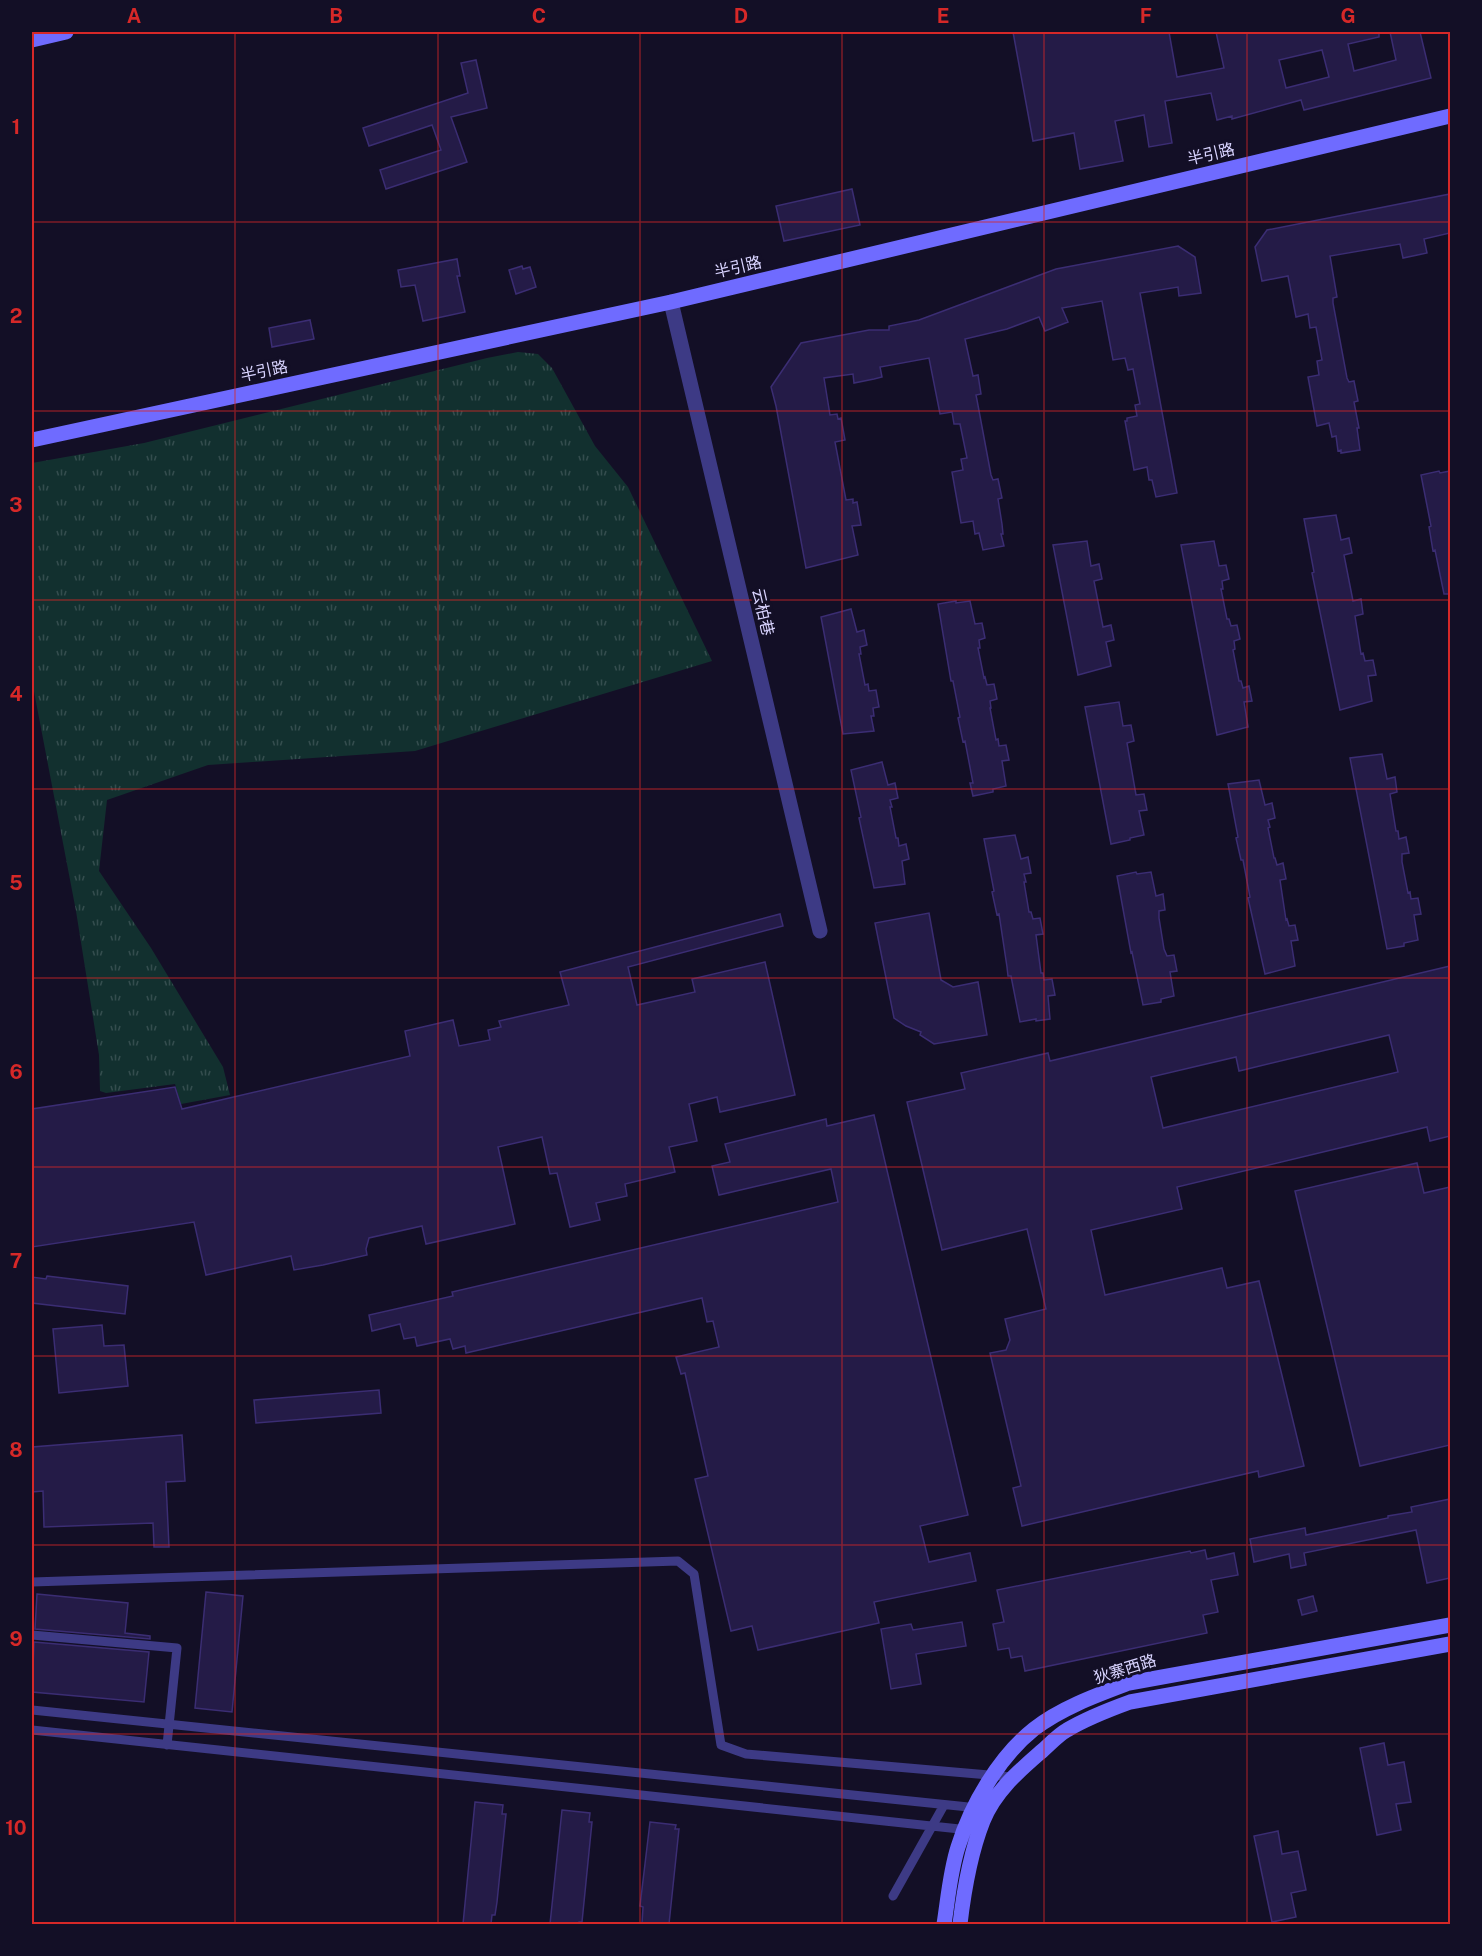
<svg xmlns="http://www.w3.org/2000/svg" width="1482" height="1956" viewBox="0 0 1482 1956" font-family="'Public Sans','Noto Sans SC',sans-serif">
	<defs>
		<pattern id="grass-tufts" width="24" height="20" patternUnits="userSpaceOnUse" patternTransform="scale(1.5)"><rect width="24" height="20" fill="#12302f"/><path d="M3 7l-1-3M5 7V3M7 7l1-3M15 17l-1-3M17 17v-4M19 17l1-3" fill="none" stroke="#344d4e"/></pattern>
	</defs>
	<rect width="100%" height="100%" fill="#130f26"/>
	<path fill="url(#grass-tufts)" d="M518 352 538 354 552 368 595 446 628 487 712 661 415 751 208 765 107 800 99 871 151 948 223 1067 230 1095 181 1104 175 1084 106 1093 100 1091 99 1055 76 911 32 681V463L144 443 487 358Z"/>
	<path fill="#241b47" stroke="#3b2d73" stroke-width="1.5" fill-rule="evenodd" d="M1013 32H1169L1177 77 1224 68 1216 32H1379V37L1348 44 1354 71 1396 60 1390 32H1420L1431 78 1304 110 1301 100 1232 119V116L1217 120 1211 93 1165 101 1172 143 1149 147 1144 115 1115 121 1123 161 1080 169 1074 133 1033 141ZM1322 50 1329 77 1286 88 1279 60Z
		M476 60 487 108 451 117 467 162 386 189 380 170 441 150 432 125 369 146 363 128 468 93 461 63Z
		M852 189 860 225 784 241 776 206Z
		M1450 194V233L1424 239 1427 253 1403 258 1400 244 1330 256 1337 297 1333 298V303L1347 378 1349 382 1354 381 1358 401 1354 402 1359 428H1357L1360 450 1341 453V450L1338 451 1336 436 1332 437 1329 423 1317 426 1308 377 1319 375 1317 361 1322 360 1316 327 1310 328 1308 314 1296 317 1288 276 1262 281 1255 247 1267 230Z
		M1178 246 1195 257 1201 293 1179 296 1178 287 1140 293 1177 493 1156 497 1152 480H1149L1147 467 1134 470 1125 421H1127V418L1137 416 1135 405 1140 404 1133 369 1128 370 1125 358 1113 360 1102 301 1062 308 1068 322 1045 331 1039 317 1007 329 965 339 973 376 978 375 981 394 976 395 977 400 991 475 993 480 998 479 1002 498 998 499 1002 524 1003 534H1001L1004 546 983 550 979 533 975 534 973 521 961 523 952 472 963 470 961 459 967 458 960 424H954L952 412 940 414 929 358 880 367 882 377 874 379 854 383 853 374 824 378 830 415 837 414 838 419 841 418 845 440 835 442 846 500 853 499V503L857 502 861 525 852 526 858 555 806 568 776 406 771 387 801 343 869 330H889V326L919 320 1056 269Z
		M457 259 460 276H457L465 312 423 321 415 285 401 287 398 270Z
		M522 266 523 269 530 267 536 287 516 294 509 270Z
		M310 320 314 339 272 347 269 328Z
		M1439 471 1440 473 1450 471V594H1444L1435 550 1433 551 1429 527 1431 526 1421 475Z
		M1336 515 1341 540 1349 538 1352 553 1344 555 1353 601 1361 599 1363 614 1355 616 1361 654 1363 653 1365 661 1373 660 1376 675 1368 676 1372 701 1340 710 1312 573 1314 572 1304 519Z
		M1087 541 1091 566 1099 564 1102 579 1094 581 1103 627 1111 625 1114 640 1106 642 1111 666 1078 675 1053 545Z
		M1214 541 1219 566 1226 565 1229 579 1222 581 1223 589H1221L1227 619H1229L1231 626 1237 625 1240 639 1234 641 1235 649 1233 650 1239 681H1241L1243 688 1249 686 1252 701 1244 702 1248 727 1217 735 1181 545Z
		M956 601V603L970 601 975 624 982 623 985 638 979 640 980 648H978L984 678 985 677 987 685 994 684 997 699 990 701 991 708H990L996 740 998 739 999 746 1006 745 1009 760 1002 761 1006 786 993 789V792L973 796 970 783H973L965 741 963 742 958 718 960 717 953 681H951L938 604Z
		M851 609 857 632 864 630 867 645 860 647 861 654H859L865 685 868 684 869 691 876 690 879 707 873 708 874 716H871L874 731 843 734 821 617Z
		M1119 702 1123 726 1131 725 1134 741 1127 743 1136 795 1144 794 1147 810 1139 811 1144 835 1130 838V840L1111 844 1085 707Z
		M1382 754 1387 779 1395 777 1397 792 1390 794 1396 831H1398L1399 839 1406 837 1409 853 1402 854V862L1408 893 1410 892 1411 899 1418 898 1421 914 1414 915 1418 940 1404 943V946L1387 949 1350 758Z
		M882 762 888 785 895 783 898 798 890 800 892 807H890L896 838H898L899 846 906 844 909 859 902 861 905 884 874 888 859 818 861 817 851 770Z
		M1259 780 1265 805 1272 803 1275 818 1268 820 1270 827 1268 828 1274 858H1275L1277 865 1283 863 1286 879 1280 880 1286 920 1287 919 1289 926 1295 925 1298 940 1291 941 1295 966 1265 974 1248 898 1250 897 1243 860H1241L1236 838 1238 837 1228 784Z
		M1015 835 1021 859 1028 857 1031 873 1024 874 1026 882H1024L1029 912H1031L1033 919 1040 918 1043 934 1036 935 1041 973H1043L1044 980 1052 979 1055 995 1048 996 1050 1019 1036 1021V1019L1020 1022 1011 976H1008L1007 967 999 914 997 915 992 892 994 891 984 839Z
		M1136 872 1137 874 1151 872 1156 896 1163 894 1165 910 1159 911V918L1164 949 1167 956 1174 955 1177 971 1170 972 1174 996 1161 999V1002L1143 1005 1132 952 1131 953 1117 876Z
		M929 913 941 980 953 987 978 982 987 1035 934 1044 920 1035 921 1032 906 1026 894 1018 875 923Z
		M780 914 783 926 628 967 637 1005 695 992 692 979 765 962 795 1095 720 1112 717 1097 689 1104 697 1141 669 1147 675 1172 625 1184 627 1196 596 1203 600 1220 570 1227 557 1173 550 1174 542 1137 498 1147 515 1224 426 1244 422 1226 369 1238 366 1249 367 1255 323 1265 294 1270 291 1256 206 1275 194 1222 32 1247V1109L175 1087 182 1109 410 1056 405 1031 453 1020 459 1046 490 1040 488 1030 501 1027 499 1021 569 1005 560 972Z
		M1450 966V1136L1430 1141 1427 1127 1177 1187 1182 1209 1091 1230 1105 1295 1222 1268 1227 1288 1259 1281 1304 1466 1259 1477 1258 1471 1022 1526 1013 1488 1021 1486 990 1353 1006 1350 1010 1340 1005 1319 1046 1309 1027 1229 942 1250 907 1102 965 1089 961 1073 1048 1053 1050 1061ZM1389 1035 1398 1072 1163 1128 1151 1077 1236 1057 1239 1071Z
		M874 1115 968 1515 920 1526 929 1562 970 1553 976 1581 874 1602 879 1623 758 1650 752 1626 731 1631 695 1479 708 1476 685 1373 681 1374 676 1357 719 1347 713 1321 707 1322 702 1298 466 1353 465 1346 453 1349 450 1339 417 1346 415 1337 404 1339 400 1324 372 1331 369 1315 453 1296 452 1292 838 1202 831 1169 719 1195 712 1166 730 1162 725 1144 826 1119 827 1126Z
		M1417 1163 1424 1193 1450 1187V1445L1360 1466 1295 1191Z
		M47 1276 128 1286 125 1314 32 1303V1277L46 1279Z
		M102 1325 104 1346 124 1345 128 1386 59 1393 53 1329Z
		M379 1390 381 1413 256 1423 254 1400Z
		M182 1435 185 1481 166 1482 169 1547H154L153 1523 44 1527 43 1491 32 1492V1447Z
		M1450 1499V1578L1427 1583 1416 1530 1304 1553 1306 1565 1291 1568 1289 1554 1254 1562 1250 1539 1305 1528 1306 1535 1388 1518V1516L1412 1512 1411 1507Z
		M1205 1550 1207 1559 1234 1553 1238 1575 1211 1580 1218 1612 1203 1615 1207 1633 1025 1671 1022 1656 1011 1658 1009 1648 998 1650 993 1624 1004 1622 997 1590 1190 1551 1191 1553Z
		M206 1592 243 1596 232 1712 195 1708Z
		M37 1594 128 1603 125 1633 150 1636V1639L35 1629Z
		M1313 1596 1317 1611 1302 1615 1298 1600Z
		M962 1622 966 1646 916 1654 921 1684 891 1689 881 1629 911 1624 913 1630Z
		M34 1642 149 1652 144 1702 32 1692Z
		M1384 1743 1388 1765 1404 1762 1411 1802 1396 1804 1401 1830 1377 1835 1360 1748Z
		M475 1802 503 1805 502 1814H506L497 1902 495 1915H492L491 1924H463Z
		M562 1810 590 1813 589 1822H592L582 1922H579L578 1924H550Z
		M650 1822 676 1825 675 1829H679L669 1924H642L643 1907 640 1906Z
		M1278 1831 1282 1854 1298 1851 1306 1890 1291 1893 1296 1917 1272 1922 1254 1836Z"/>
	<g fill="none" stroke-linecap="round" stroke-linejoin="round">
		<path stroke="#3d3a85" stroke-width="9" d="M32 1582 678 1561 694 1574 721 1745 746 1754 1012 1777
			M32 1635 177 1648 167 1745
			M32 1710 978 1808
			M32 1730 969 1830
			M893 1896 944 1805"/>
		<path stroke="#3d3a85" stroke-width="15" d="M671 302 820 931"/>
		<path stroke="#6f6bff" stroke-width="15" d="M32 40 66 32
			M32 440 671 302 1450 116
			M944 1924C948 1899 950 1872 958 1847 971 1805 999 1757 1034 1729 1061 1708 1097 1695 1129 1683L1450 1625
			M960 1924C964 1890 970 1854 983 1821 995 1791 1019 1771 1042 1751 1050 1744 1058 1735 1067 1730 1087 1718 1108 1710 1130 1702L1450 1644"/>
	</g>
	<path fill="none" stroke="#d62828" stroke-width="1.5" stroke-opacity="0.55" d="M235 32V1924M438 32V1924M640 32V1924M842 32V1924M1044 32V1924M1247 32V1924M32 222H1450M32 411H1450M32 600H1450M32 789H1450M32 978H1450M32 1167H1450M32 1356H1450M32 1545H1450M32 1734H1450"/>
	<g text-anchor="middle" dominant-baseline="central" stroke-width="6" stroke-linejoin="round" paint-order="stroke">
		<g font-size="16" fill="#d9d4ff" stroke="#130f26">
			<text transform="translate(1211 154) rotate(-13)">半引路</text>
			<text transform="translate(738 267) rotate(-13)">半引路</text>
			<text transform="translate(264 371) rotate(-12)">半引路</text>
			<text transform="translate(763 612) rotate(77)">云柏巷</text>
			<text transform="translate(1125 1669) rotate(-17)">狄寨西路</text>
		</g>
	</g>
	<rect width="1482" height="1956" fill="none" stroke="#130f26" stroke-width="66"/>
	<rect x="33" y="33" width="1416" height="1890" fill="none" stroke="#d62828" stroke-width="2"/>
	<g font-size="20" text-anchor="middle" font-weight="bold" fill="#d62828">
		<text x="134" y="23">A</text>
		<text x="336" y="23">B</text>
		<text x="539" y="23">C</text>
		<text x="741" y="23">D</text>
		<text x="943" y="23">E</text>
		<text x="1146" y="23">F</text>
		<text x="1348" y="23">G</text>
		<text x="16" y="134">1</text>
		<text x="16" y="323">2</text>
		<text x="16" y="512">3</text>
		<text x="16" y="701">4</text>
		<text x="16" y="890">5</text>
		<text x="16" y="1079">6</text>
		<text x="16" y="1268">7</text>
		<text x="16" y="1457">8</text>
		<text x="16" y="1646">9</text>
		<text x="16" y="1835">10</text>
	</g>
</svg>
